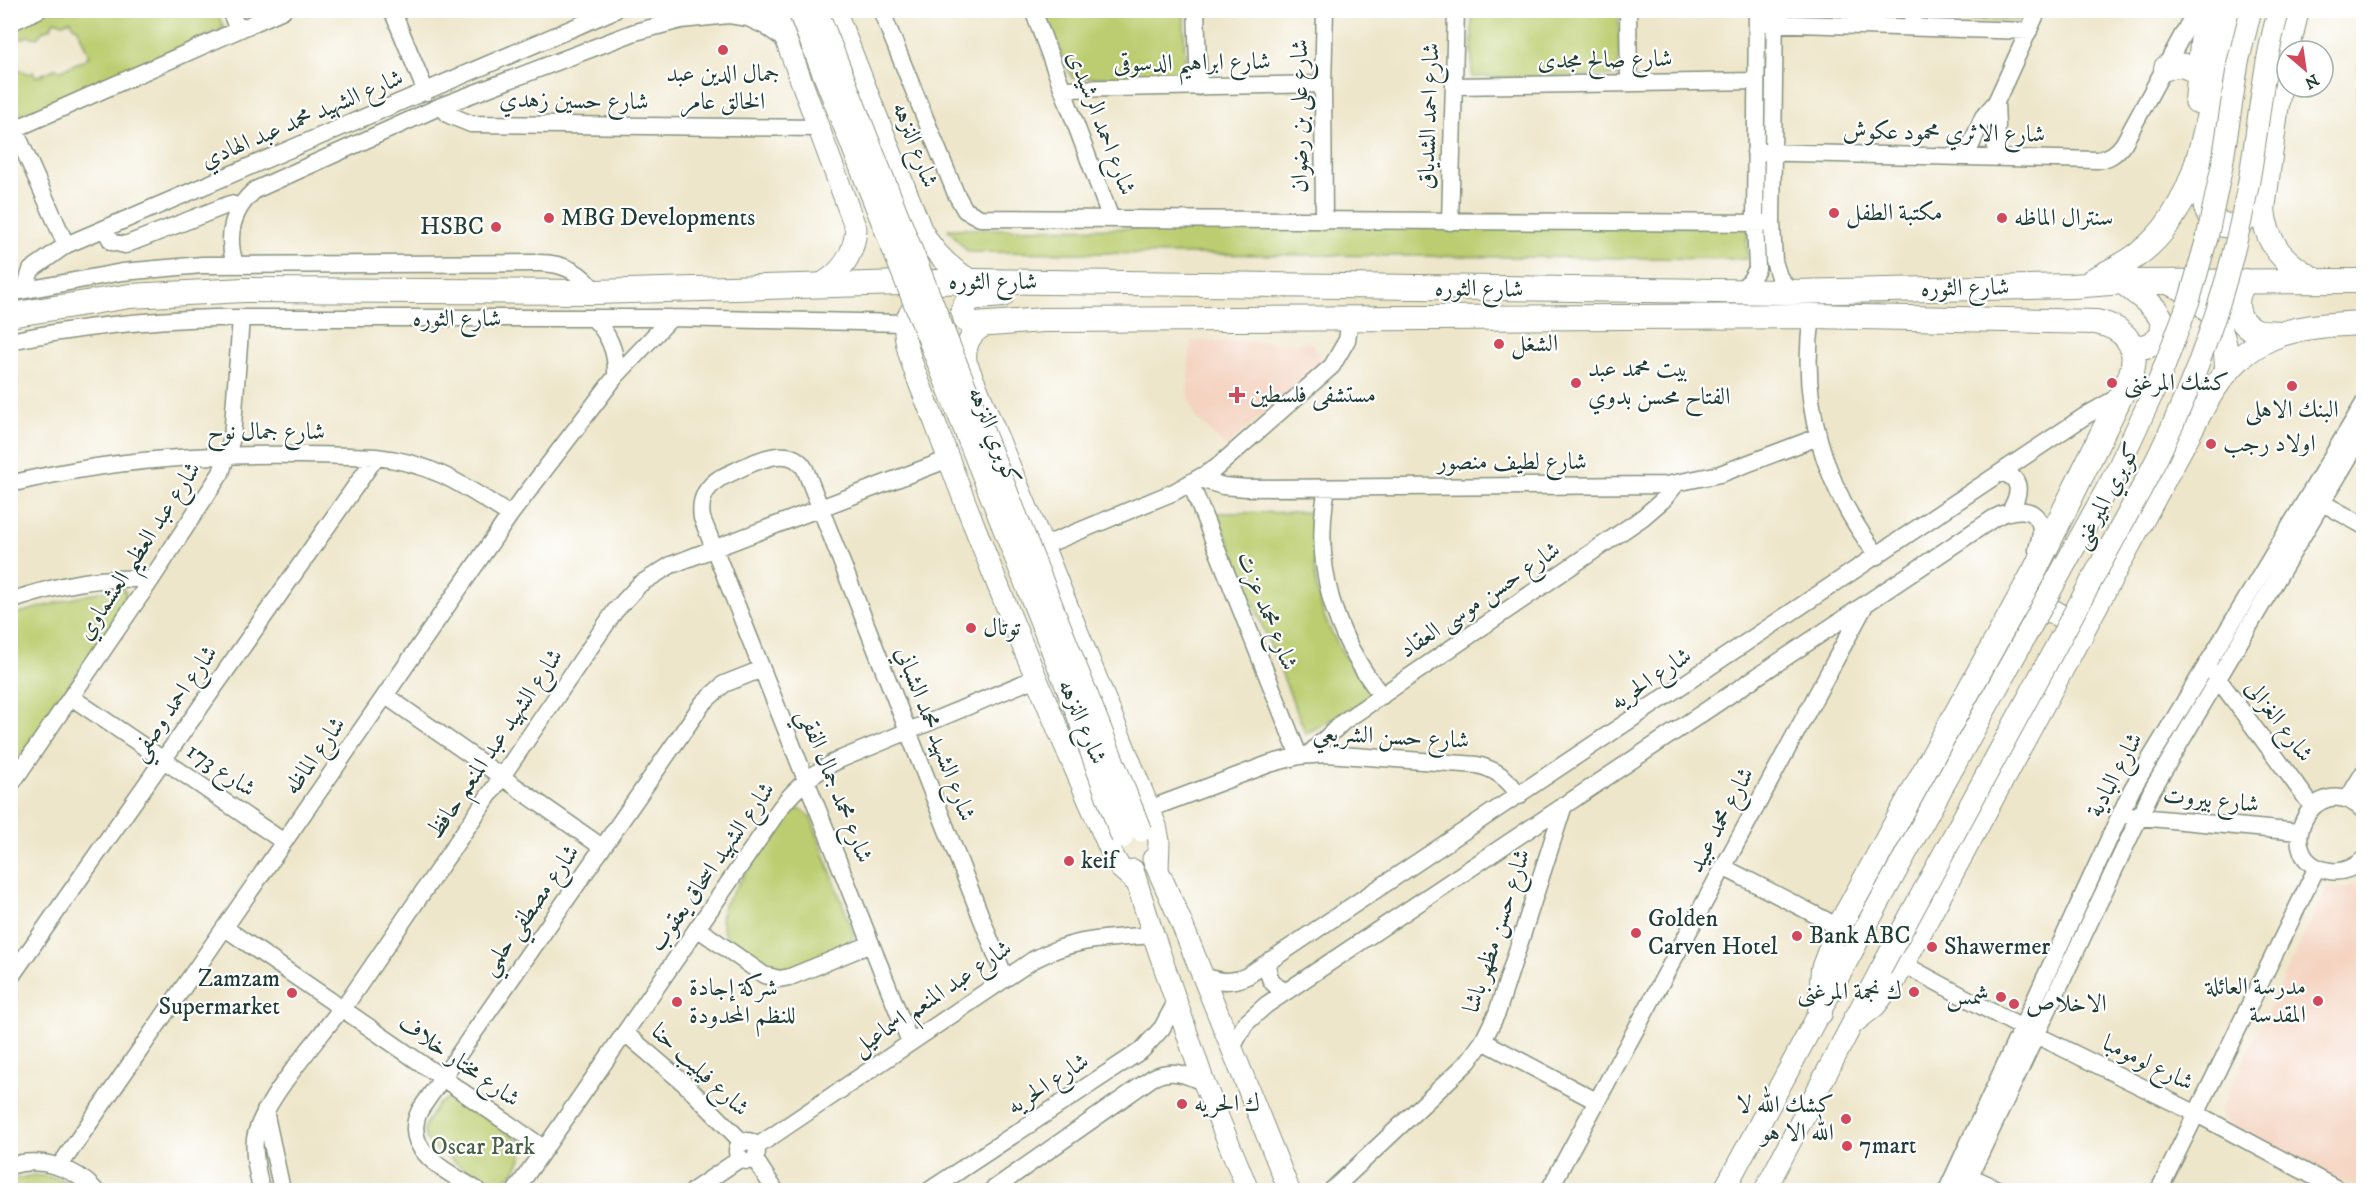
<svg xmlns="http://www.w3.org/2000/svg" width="2374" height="1201" viewBox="0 0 2374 1201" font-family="'IM FELL DW Pica',Amiri,serif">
	<rect width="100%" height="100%" fill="#fff"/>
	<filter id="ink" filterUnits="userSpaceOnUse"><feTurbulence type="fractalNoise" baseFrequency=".0167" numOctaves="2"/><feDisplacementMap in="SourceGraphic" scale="12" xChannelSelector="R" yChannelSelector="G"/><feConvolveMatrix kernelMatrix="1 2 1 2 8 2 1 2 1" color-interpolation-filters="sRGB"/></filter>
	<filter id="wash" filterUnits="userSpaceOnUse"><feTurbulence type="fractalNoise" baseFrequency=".008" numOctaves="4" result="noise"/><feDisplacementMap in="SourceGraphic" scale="24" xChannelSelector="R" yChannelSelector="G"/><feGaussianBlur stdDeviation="1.35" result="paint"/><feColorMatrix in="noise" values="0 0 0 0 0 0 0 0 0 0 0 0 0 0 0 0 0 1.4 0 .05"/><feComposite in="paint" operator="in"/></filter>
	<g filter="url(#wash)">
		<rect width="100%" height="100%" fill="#eee6ca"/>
		<path fill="#f4d3c0" d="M1191 341 1313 343 1321 363 1226 447 1196 418 1192 409 1187 389Z
			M2355 885 2364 896 2363 1190H2356L2226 1122 2222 1116 2221 1109 2327 888H2341Z"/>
		<path fill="#bbcd70" stroke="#6d8552" stroke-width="1.5" d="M48 11H216L224 28 22 120 10 94 11 50 19 70 30 74 33 72 36 77 57 68 59 71 87 59 86 57 89 56 77 27H74L71 20 63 23 57 21 53 22 51 28 43 31 37 38 29 36 14 41 11 50V28Z
			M1041 11H1184L1185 76 1072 78Z
			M1472 11H1619V76L1472 77Z
			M1923 11V10L2026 11 2021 21 1922 19Z
			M1747 226V259L968 252 948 229Z
			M1315 512C1310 598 1320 628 1374 695L1306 734 1217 513Z
			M121 586 126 593 124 606 11 770V615Z
			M793 809 803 810 811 818 854 935 849 946 782 971 766 968 734 944 724 933 721 919 724 905 781 820 788 811Z
			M449 1098H458L523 1143C527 1159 505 1192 486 1183L434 1148 426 1139 424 1131 426 1123 438 1104Z
			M34 1175 58 1178 81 1190H11V1180Z"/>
	</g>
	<g filter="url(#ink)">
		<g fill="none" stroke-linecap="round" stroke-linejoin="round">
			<defs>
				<path id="minor" d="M230 10 238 30
					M392 10 426 92
					M881 10 956 194 965 210 980 218 1772 223
					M1033 10 1111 219
					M1196 10 1199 87
					M1628 10 1629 83
					M1775 10 1772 223 1774 261 1779 277 1791 292
					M1912 10 1913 26
					M10 23 38 10
					M1764 23 2029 31
					M1454 86 1756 81
					M1063 89 1323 84
					M441 106 449 115 471 124 819 128
					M11 121 66 245
					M15 129 283 10
					M1755 152 2098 160C2110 158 2117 153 2124 143L2196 10
					M1966 157 1983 117 1996 102 2038 10
					M1995 158 1997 126 1996 102
					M1324 221 1323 84 1325 10
					M1450 222 1456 10
					M105 230 112 242 125 245 230 204 234 205 237 211
					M235 264C226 236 232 210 255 190L441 106 635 32 681 20 729 15 748 18 765 26 787 41
					M25 289 31 270 66 245 615 10
					M1737 292 1750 281 1757 269 1755 222 1757 10
					M10 293 122 272 202 265 539 263C563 263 582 272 595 292
					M1812 316C1799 403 1824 487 1878 556
					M594 319C610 335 617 353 616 376
					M10 341C78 327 146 320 215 318H671L905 323
					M2003 473C2024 479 2019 496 2010 511
					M1200 479 1223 486 1247 488 1666 485 1720 474 1818 437
					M10 484C135 453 249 452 376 457 433 463 463 485 510 515
					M1191 484 1299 756
					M1327 488C1312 564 1334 636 1382 696
					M2312 497 2364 526
					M1043 546 1174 492 1216 468 1332 366 1347 340 1350 319
					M10 601C58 585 101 575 151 580
					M2213 672 2312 806
					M386 696 602 847
					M71 697 284 842
					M1308 755 1343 722 1642 518 1663 500 1677 483
					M10 786 151 580 221 473 232 438 241 318
					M2347 800 2364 772
					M1149 809 1269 764 1299 756 1327 754 1477 765C1496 769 1509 779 1519 796
					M2364 811C2313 762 2267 862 2330 871 2343 873 2354 868 2364 859
					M2129 816 2299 832
					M1723 867 1839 927
					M225 928 334 1003
					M697 928 764 975 779 979 790 977 871 944
					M1270 960C1265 975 1271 986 1286 991
					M1903 964 2022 1028 2197 1114 2339 1190
					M1203 975C1218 983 1232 983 1247 976L2085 416 2120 396
					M10 978 376 457
					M347 1003 615 611 640 584 671 565 949 459
					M347 1012 545 1149
					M625 1033 686 1085 743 1143
					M1483 1041 1596 1101
					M910 1042 702 518C699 500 705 488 720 478 744 468 788 439 805 469L1005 978
					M1232 1048 1245 1024 1266 1005 1994 518C2010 509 2040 503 2041 531 2041 537 2038 544 2037 550
					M265 1111 282 1190
					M737 1151a10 10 0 1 1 20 0a10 10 0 1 1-20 0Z
					M756 1147 1033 960C1076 937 1107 939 1153 935
					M754 1158 775 1190
					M10 1166C40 1156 75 1168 95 1190
					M59 1167 510 515 616 376 671 318
					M1970 1176 1999 1190
					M261 1190C258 1174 253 1157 255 1139 260 1105 314 1044 337 1014
					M477 1190C449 1172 399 1151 420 1110L703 703 724 684 762 669
					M516 1190 781 807C797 786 817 770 841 759L1036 678
					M694 1190 741 1158
					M930 1190 1142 1050 1162 1028 1176 1002
					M992 1190 1152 1078C1171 1068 1186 1074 1204 1083
					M1332 1190 1468 1062 1483 1041 1497 1013 1564 805
					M1549 1190 1864 607
					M1947 1190 2132 789 2364 403
					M1963 1190 2152 790 2364 432
					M2159 1190 2317 867"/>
				<path id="major" d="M775 10 856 229C854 255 842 273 819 285
					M835 10 921 229C933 252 950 269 973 281
					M924 295C917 301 906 316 905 325 902 348 927 401 936 425 989 570 1050 712 1112 854L1120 868 1137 883
					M989 324C972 330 964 344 966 362L1043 546 1156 826 1159 841 1158 870
					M1153 859 1179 917 1289 1190
					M1133 870 1151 928 1204 1083 1248 1190
					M1724 1190 1853 950
					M1765 1190 1881 969"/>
				<path id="highway" d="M2297 10 2280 81 2263 209C2266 245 2285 264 2315 280
					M2166 68C2179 63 2189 65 2198 75
					M2197 101 2205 10
					M2205 158C2209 180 2194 218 2224 225 2238 229 2247 219 2256 210
					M2093 280C2110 271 2127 264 2141 252 2211 197 2207 89 2230 10
					M2246 281C2232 297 2234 324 2257 331 2265 333 2273 332 2281 333
					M2123 282C2136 294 2172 314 2161 335 2155 347 2143 347 2132 347
					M2172 284C2210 298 2228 332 2227 372
					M1002 295 969 298 963 310 966 320 976 325 1043 320 1812 316 2096 322C2126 328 2141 347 2130 377L2035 570 1839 927 1823 969 1820 1013
					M10 315 130 296 244 290 595 292 973 281 1791 292 2072 286 2123 282 2364 281
					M2021 605C2048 605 2064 615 2081 635
					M1855 1020 1874 1005 1894 979 2205 403C2246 333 2288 326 2364 323"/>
			</defs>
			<use href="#minor" stroke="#86927f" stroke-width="19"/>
			<use href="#major" stroke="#86927f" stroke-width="23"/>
			<use href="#highway" stroke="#86927f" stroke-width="26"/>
			<use href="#minor" stroke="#fff" stroke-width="16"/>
			<use href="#major" stroke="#fff" stroke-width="21"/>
			<use href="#highway" stroke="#fff" stroke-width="24"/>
			<defs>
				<path id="major-bridge" d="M798 10 1076 711 1122 838
					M817 10 1141 831
					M1853 950 2117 470 2160 378 2190 298 2207 238 2222 166 2238 62 2251 10
					M1881 969 2145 482C2194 388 2229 290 2248 186 2259 127 2262 68 2279 10"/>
			</defs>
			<use href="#major-bridge" stroke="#86927f" stroke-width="23" stroke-linecap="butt"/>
			<use href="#major-bridge" stroke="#fff" stroke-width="21"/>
		</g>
	</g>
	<g fill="#d1495b" stroke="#fff" stroke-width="2">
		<circle cx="723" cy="50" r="6"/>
		<circle cx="1834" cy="213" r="6"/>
		<circle cx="549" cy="218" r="6"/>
		<circle cx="2002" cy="218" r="6"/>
		<circle cx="496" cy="227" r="6"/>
		<circle cx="1499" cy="344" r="6"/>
		<circle cx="1576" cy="383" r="6"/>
		<circle cx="2112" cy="383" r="6"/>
		<circle cx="2292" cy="386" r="6"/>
		<path d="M1234 386h6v6h6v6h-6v6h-6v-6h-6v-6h6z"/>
		<circle cx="2211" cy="444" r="6"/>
		<circle cx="971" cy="628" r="6"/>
		<circle cx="1069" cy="861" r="6"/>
		<circle cx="1636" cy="933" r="6"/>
		<circle cx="1797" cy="936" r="6"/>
		<circle cx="1932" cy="947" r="6"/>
		<circle cx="1914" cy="992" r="6"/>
		<circle cx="292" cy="993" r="6"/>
		<circle cx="2001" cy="997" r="6"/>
		<circle cx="2318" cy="1001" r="6"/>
		<circle cx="677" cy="1002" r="6"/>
		<circle cx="2014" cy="1004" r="6"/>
		<circle cx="1182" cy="1104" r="6"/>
		<circle cx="1846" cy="1119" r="6"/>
		<circle cx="1847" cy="1146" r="6"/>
	</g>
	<g text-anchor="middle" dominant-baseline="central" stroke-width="4.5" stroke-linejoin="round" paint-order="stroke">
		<g font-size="24" fill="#1f3d34" stroke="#fff">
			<text transform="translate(1605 60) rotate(-1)">شارع صالح مجدى</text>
			<text transform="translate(1192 63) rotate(-1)">شارع ابراهيم الدسوقى</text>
			<text transform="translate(574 101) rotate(1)">شارع حسين زهدي</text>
			<text transform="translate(1300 116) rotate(-90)">شارع على بن رضوان</text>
			<text transform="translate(1429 116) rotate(-88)">شارع احمد الشدياق</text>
			<text transform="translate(302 119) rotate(-23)">شارع الشهيد محمد عبد الهادي</text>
			<text transform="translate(1101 123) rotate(69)">شارع احمد الرشيدى</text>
			<text transform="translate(1944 133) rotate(1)">شارع الاثري محمود عكوش</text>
			<text transform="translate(915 145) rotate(69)">شارع النزهه</text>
			<text x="993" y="282">شارع الثوره</text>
			<text transform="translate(1965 288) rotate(-1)">شارع الثوره</text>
			<text transform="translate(1479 289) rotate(1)">شارع الثوره</text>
			<text x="457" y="319">شارع الثوره</text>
			<text x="266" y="432">شارع جمال نوح</text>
			<text transform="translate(994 436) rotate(68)">كوبري النزهه</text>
			<text x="1512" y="462">شارع لطيف منصور</text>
			<text transform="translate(2107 496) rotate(-62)">كوبري الميرغنى</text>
			<text transform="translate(139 551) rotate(-57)">شارع عبد العظيم العشماوي</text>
			<text transform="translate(1480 600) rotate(-34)">شارع حسن موسى العقاد</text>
			<text transform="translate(1267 611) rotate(68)">شارع محمد عزت</text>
			<text transform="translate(1651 679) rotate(-34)">شارع الحريه</text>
			<text transform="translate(174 703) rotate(-55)">شارع احمد وصفي</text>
			<text transform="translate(2279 721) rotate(53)">شارع الغزالى</text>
			<text transform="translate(1082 722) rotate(67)">شارع النزهه</text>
			<text transform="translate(935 734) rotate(69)">شارع الشهيد محمد الشباني</text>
			<text transform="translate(1391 737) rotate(3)">شارع حسن الشريعي</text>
			<text transform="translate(495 744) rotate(-56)">شارع الشهيد عبد المنعم حافظ</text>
			<text transform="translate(315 756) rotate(-55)">شارع الماظه</text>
			<text transform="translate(221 770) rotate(34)">شارع 173</text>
			<text transform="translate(2115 775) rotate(-62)">شارع البادية</text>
			<text transform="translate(835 786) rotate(68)">شارع محمد جمال الفقي</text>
			<text transform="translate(2211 800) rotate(6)">شارع بيروت</text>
			<text transform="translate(1721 820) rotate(-62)">شارع محمد عبيد</text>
			<text transform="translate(712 867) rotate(-55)">شارع الشهيد اسحاق يعقوب</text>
			<text transform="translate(530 910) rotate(-55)">شارع مصطفي حلمي</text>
			<text transform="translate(1497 931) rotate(-72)">شارع حسن مظهر باشا</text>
			<text transform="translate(932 998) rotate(-34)">شارع عبد المنعم اسماعيل</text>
			<text transform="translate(459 1061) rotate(35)">شارع مختار خلاف</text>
			<text transform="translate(2148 1063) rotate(26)">شارع لومومبا</text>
			<text transform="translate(700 1070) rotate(43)">شارع فيليب حنا</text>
			<text transform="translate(1048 1084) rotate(-33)">شارع الحريه</text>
		</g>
		<g font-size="24" fill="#1f3d34" stroke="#fff" text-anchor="start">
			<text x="723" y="74" text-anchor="middle">جمال الدين عبد<tspan x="723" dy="28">الخالق عامر</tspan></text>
			<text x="1846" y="213">مكتبة الطفل</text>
			<text x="561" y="218">MBG Developments</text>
			<text x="2014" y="218">سنترال الماظه</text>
			<text x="484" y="227" text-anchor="end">HSBC</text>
			<text x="1511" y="344">الشغل</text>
			<text x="1588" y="369">بيت محمد عبد<tspan x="1588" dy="28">الفتاح محسن بدوي</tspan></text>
			<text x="2124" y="383">كشك المرغنى</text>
			<text x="1250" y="395">مستشفى فلسطين</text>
			<text x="2292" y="410" text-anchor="middle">البنك الاهلى</text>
			<text x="2223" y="444">اولاد رجب</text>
			<text x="983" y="628">توتال</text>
			<text x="1081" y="861">keif</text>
			<text x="1648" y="919">Golden<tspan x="1648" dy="28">Carven Hotel</tspan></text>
			<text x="1809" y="936">Bank ABC</text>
			<text x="1944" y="947">Shawermer</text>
			<text x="280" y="979" text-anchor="end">Zamzam<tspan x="280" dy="28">Supermarket</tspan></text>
			<text x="2306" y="987" text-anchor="end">مدرسة العائلة<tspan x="2306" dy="28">المقدسة</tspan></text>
			<text x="689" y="988">شركة إجادة<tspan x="689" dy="28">للنظم المحدودة</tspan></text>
			<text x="1902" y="992" text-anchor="end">ك نجمة المرغنى</text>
			<text x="1989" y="997" text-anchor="end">شمس</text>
			<text x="2026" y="1004">الاخلاص</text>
			<text x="1194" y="1104">ك الحريه</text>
			<text x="1834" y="1105" text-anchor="end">كشك الله لا<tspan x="1834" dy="28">الله الا هو</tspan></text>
			<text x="1859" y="1146">7mart</text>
		</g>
		<g font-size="24" fill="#466143" stroke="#fff">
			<text x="483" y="1147">Oscar Park</text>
		</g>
	</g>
	<rect width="2374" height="1201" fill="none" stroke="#fff" stroke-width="36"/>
	<g transform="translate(2305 69) rotate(151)"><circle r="28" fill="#ffffff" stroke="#a5b1ae" stroke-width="1.5"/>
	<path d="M0-4.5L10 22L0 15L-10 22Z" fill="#d1495b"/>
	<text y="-9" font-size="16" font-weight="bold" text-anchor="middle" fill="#1f3d34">N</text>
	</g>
</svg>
